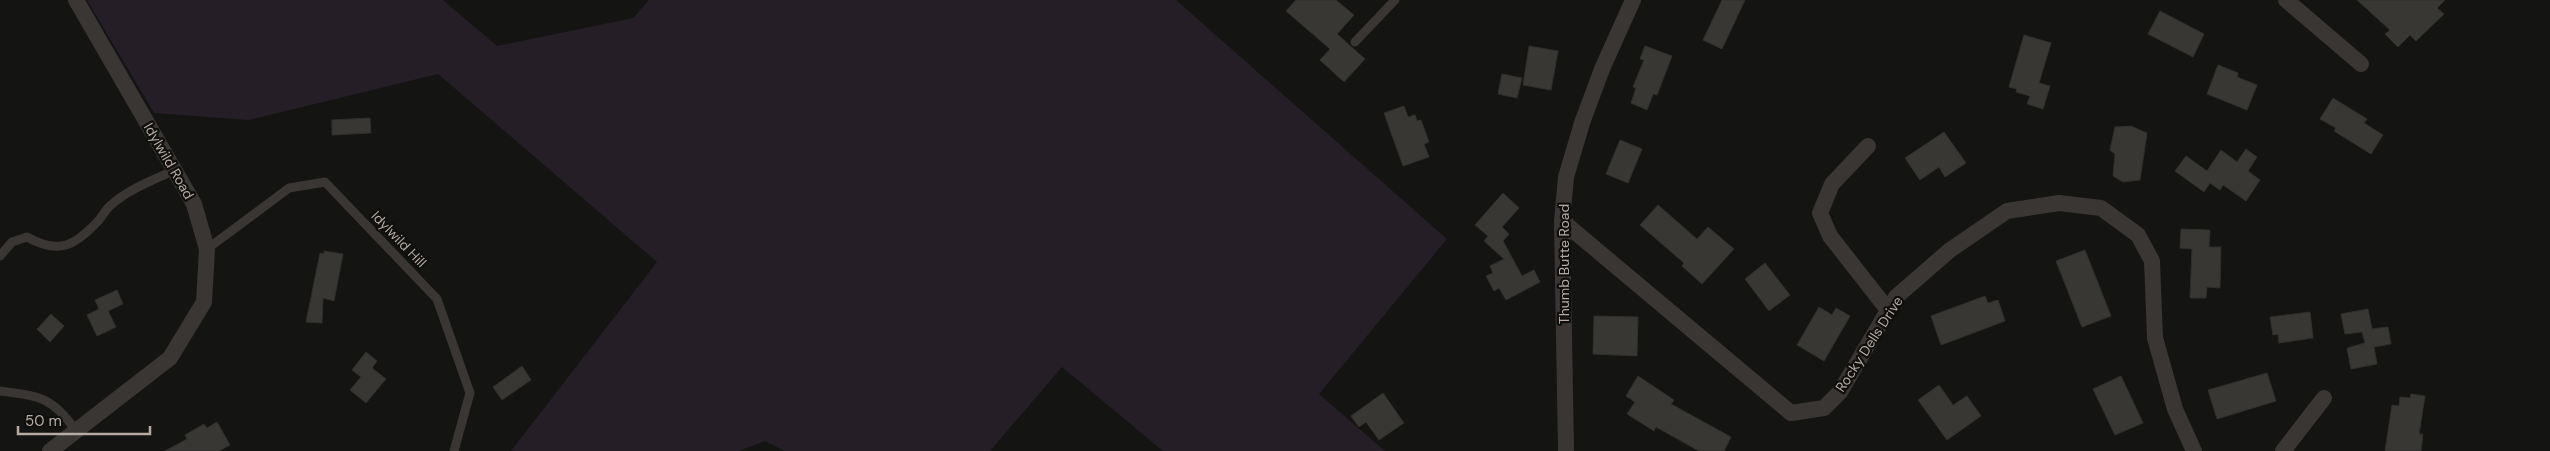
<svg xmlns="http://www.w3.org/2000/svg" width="2550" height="451" viewBox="0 0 2550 451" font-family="'DM Sans',sans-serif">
	<rect width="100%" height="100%" fill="#141412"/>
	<path fill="#251e27" d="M87 0H443L497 46 633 18 649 0H1176L1447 239 1319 394 1385 451H1163L1062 367 990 451H784L765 441 739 451H511L657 262 438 74 249 120 154 113Z"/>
	<path fill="#393734" stroke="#302f2c" d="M1296 0H1336L1354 15 1337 34 1365 59 1344 82 1320 60 1330 49 1286 11Z
		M1722 0H1745L1722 49 1703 40Z
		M2357 0H2445L2437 8 2444 14 2416 41 2410 35 2398 47 2385 34 2390 30Z
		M2160 11 2204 34 2193 57 2148 34Z
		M2024 35 2051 43 2039 83 2050 86 2043 109 2027 104 2030 96 2016 92 2017 89 2009 87Z
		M1529 46 1558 51 1551 90 1523 85Z
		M1645 46 1672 56 1657 95 1653 94 1647 110 1631 103 1636 88 1633 87 1644 60 1640 59Z
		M2218 65 2238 73 2237 77 2257 85 2247 110 2207 94Z
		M1502 74 1522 78 1517 98 1498 94Z
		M2333 98 2367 119 2364 123 2383 135 2371 154 2334 131 2336 128 2320 119Z
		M1404 106 1408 117 1415 115 1417 121 1421 120 1429 142 1424 144 1429 157 1403 166 1384 113Z
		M370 118 371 133 332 135V120Z
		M2131 126 2147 133 2140 180 2123 182 2113 176 2115 154 2110 150 2115 127Z
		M1944 132 1966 163 1945 177 1939 167 1920 180 1905 158Z
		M1620 140 1642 149 1628 183 1606 174Z
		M2246 149 2257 157 2248 171 2260 180 2246 201 2223 185 2220 190 2210 183 2204 192 2175 171 2186 156 2207 171 2221 150 2237 162Z
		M1503 193 1519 208 1502 227 1509 234 1503 241 1522 276 1534 270 1540 282 1506 300 1499 288 1494 291 1486 276 1493 273 1490 266 1504 259 1484 241 1488 236 1475 225Z
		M1658 205 1697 239 1708 227 1734 249 1702 284 1682 266 1684 263 1640 225Z
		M2181 229 2210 230 2209 247H2221L2220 288 2207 287 2206 298H2190L2192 249 2180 248Z
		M2085 250 2111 316 2082 327 2056 261Z
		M324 251 343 254 334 301 323 298 322 323 306 322 320 253 324 254Z
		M1765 263 1790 295 1769 311 1745 279Z
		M117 290 123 304 108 311 116 327 97 336 87 315 99 309 95 300Z
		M1985 296 1988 303 1998 300 2005 321 1941 345 1931 316Z
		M1819 307 1832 315 1836 308 1850 316 1824 361 1797 345Z
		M2368 309 2372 329 2388 327 2391 344 2374 347 2377 364 2351 369 2347 348 2365 343 2362 332 2345 334 2341 314Z
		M2310 312 2313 338 2279 343 2278 334 2273 335 2270 317Z
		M51 314 64 326 50 342 37 329Z
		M1594 316 1638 317 1637 356 1593 354Z
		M366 352 377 361 372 368 386 379 366 403 350 390 361 377 352 370Z
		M522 366 531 380 502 400 493 387Z
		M2267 373 2276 401 2217 419 2208 390Z
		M1638 376 1674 400 1671 404 1731 437 1724 451H1699L1656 427 1654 431 1627 414 1635 402 1626 396Z
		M2121 376 2143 423 2115 435 2093 389Z
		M1939 385 1953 405 1967 396 1981 416 1947 440 1918 400Z
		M1383 393 1404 423 1379 440 1366 422 1359 427 1351 416Z
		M2411 394 2425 396 2419 434H2423L2421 451H2385L2392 405 2399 406 2400 397 2410 398Z
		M217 422 230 445 219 451H165L187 439 185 435 204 424 207 428Z"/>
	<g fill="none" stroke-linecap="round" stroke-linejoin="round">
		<path stroke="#3a3633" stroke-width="9" d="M1355 42 1395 0
			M207 249 289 188 325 182 437 299 470 393 454 451
			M0 256 12 242 27 237C59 255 75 246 99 220 103 215 106 209 111 205 129 189 153 180 175 170
			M0 391C39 396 53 397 76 431"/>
		<path stroke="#3a3633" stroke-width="16" d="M2286 0 2361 64
			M1868 146 1832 184 1820 213 1830 236 1888 310
			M1562 221 1791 413 1824 408 1840 392 1896 297 1950 250 2007 211 2059 203 2101 208 2138 235 2152 261 2155 338 2175 409 2194 451
			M50 451 170 358 204 302 207 249 194 204 76 0
			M1566 451 1562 221 1566 177 1582 123 1602 69 1633 0
			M2283 451 2324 398"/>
	</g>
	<g text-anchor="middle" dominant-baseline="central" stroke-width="4.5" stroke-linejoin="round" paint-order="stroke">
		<g font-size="14" fill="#b6aaa3" stroke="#0f0f0d">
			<text transform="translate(169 161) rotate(60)">Idylwild Road</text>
			<text transform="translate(399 239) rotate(46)">Idylwild Hill</text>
			<text transform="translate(1564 264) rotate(-90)">Thumb Butte Road</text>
			<text transform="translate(1869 344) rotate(-57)">Rocky Dells Drive</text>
		</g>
	</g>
	<path d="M18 426v8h132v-8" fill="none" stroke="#b6aaa3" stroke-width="2.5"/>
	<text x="25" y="426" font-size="15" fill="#b6aaa3" stroke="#0f0f0d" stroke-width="4" paint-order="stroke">50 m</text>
</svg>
